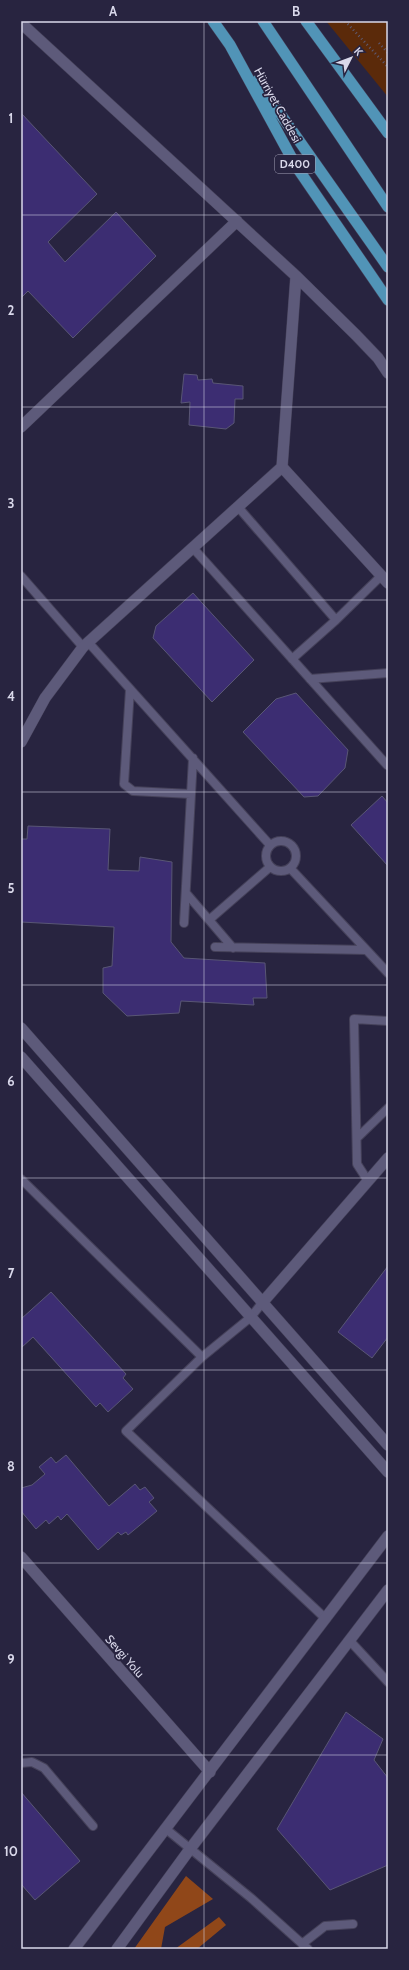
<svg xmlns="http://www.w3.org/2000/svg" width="409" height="1970" viewBox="0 0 409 1970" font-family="Cabin,sans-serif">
	<rect width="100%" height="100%" fill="#282440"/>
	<path fill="#5b2a0a" d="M326 21H388V97Z"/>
	<path fill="#904719" d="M186 1876 213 1899 165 1927 161 1949H134Z
		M219 1917 226 1925 197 1949H175Z"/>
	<path fill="#3c2d72" stroke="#595675" d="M21 113 97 194 48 242 65 262 116 212 156 256 73 338 28 291 21 298Z
		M184 374 197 375 198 380 212 379 213 383 243 386V399H235L234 423 226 429 189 425 190 402 181 403Z
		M193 593 254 660 212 702 153 638 156 626Z
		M296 693 348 750 345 768 318 796 304 797 243 732 276 699Z
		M382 796 388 803V866L351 825Z
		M28 826 110 829 108 870 139 871 140 857 172 862 171 942 184 958 265 963 267 998H253L254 1005 181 1001 179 1013 127 1016 103 993V968L112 966 114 927 21 922V839H27Z
		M388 1266V1337L372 1358 338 1332Z
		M51 1292 126 1374 123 1378 133 1389 108 1412 100 1403 96 1407 33 1337 21 1348V1319Z
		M66 1455 109 1506 135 1484 140 1490 145 1487 154 1498 149 1502 157 1511 128 1535 126 1532 121 1535 118 1532 98 1550 67 1514 61 1520 58 1516 49 1524 46 1520 36 1529 21 1511V1488L32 1485 45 1474 39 1467 51 1457 56 1463Z
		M346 1712 383 1739 374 1760 388 1778V1865L330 1890 277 1829Z
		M21 1792 80 1861 35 1900 21 1884Z"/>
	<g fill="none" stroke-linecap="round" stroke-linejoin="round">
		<defs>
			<path id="service" d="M238 507 336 620
				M193 548 387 765 388 764
				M21 576 83 647
				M88 642 270 845
				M292 659 336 620 381 576
				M310 679 388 673
				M130 689 124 784 133 791 191 794
				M266 856a15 15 0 1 1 30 0a15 15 0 1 1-30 0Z
				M290 868 388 973
				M186 893 233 948
				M209 920 270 867
				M184 923 193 758
				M215 947 366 950
				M357 1138 388 1108
				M21 1179 202 1357
				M368 1181 357 1164 354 1019 388 1021
				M262 1303 251 1317 202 1357 126 1431 326 1619
				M350 1641 388 1682
				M21 1763 32 1762 44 1768 93 1826
				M166 1829 251 1898 308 1949
				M302 1944 325 1926 353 1924"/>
			<path id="pedestrian" d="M21 1557 210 1772"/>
			<path id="minor" d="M21 23 296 276 356 335 378 358 388 373
				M21 427 237 221
				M282 467 388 583
				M21 742 45 698 83 647 282 467 296 276
				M21 1028 388 1445
				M21 1057 388 1472
				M262 1303 388 1158
				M74 1949 388 1536
				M117 1949 190 1849 388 1590"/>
			<path id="trunk" d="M213 21 230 45 296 166 388 300
				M263 21 388 207
				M306 21 388 133
				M257 81 388 267"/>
		</defs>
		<use href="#service" stroke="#454159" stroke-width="10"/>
		<use href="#pedestrian" stroke="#454159" stroke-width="12"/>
		<use href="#minor" stroke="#454159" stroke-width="12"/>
		<use href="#trunk" stroke="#454159" stroke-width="12"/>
		<path stroke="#5e5b74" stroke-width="2.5" stroke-dasharray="1 3" stroke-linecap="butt" d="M345 21 388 67
			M379 43 388 53"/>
		<use href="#service" stroke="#5d5a7a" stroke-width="8"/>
		<use href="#pedestrian" stroke="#5d5a7a" stroke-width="11"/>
		<use href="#minor" stroke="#5d5a7a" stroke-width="11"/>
		<use href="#trunk" stroke="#5194b7" stroke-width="11"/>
	</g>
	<path fill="none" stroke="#d9d8ea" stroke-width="1" stroke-opacity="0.55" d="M204 21V1949M21 215H388M21 407H388M21 600H388M21 792H388M21 985H388M21 1178H388M21 1370H388M21 1563H388M21 1755H388"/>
	<g text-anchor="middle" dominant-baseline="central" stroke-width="3.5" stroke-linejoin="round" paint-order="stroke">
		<rect fill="#282440" stroke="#a4a2b7" stroke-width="1" x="275" y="155" width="40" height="18" rx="3"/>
		<g font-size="11" font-weight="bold" fill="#d9d8ea">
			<text x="295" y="164">D400</text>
		</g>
		<g font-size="12" fill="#d9d8ea" stroke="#282440">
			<text transform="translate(278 105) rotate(61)">Hürriyet Caddesi</text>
			<text transform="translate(125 1656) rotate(49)">Sevgi Yolu</text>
		</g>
	</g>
	<rect width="409" height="1970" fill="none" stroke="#282440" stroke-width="44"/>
	<g transform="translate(351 58) rotate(48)" stroke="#282440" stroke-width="3" paint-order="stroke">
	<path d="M0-3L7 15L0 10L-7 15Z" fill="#d9d8ea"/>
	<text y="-6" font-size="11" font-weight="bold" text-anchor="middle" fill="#d9d8ea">K</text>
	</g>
	<rect x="22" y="22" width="365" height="1926" fill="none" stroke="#d9d8ea" stroke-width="1.5"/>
	<g font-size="13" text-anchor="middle" font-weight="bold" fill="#d9d8ea">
		<text x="113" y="16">A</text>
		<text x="296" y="16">B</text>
		<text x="11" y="123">1</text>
		<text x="11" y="315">2</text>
		<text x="11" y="508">3</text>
		<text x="11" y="701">4</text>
		<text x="11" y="893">5</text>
		<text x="11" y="1086">6</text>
		<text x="11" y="1278">7</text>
		<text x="11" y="1471">8</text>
		<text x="11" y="1664">9</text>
		<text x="11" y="1856">10</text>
	</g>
</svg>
